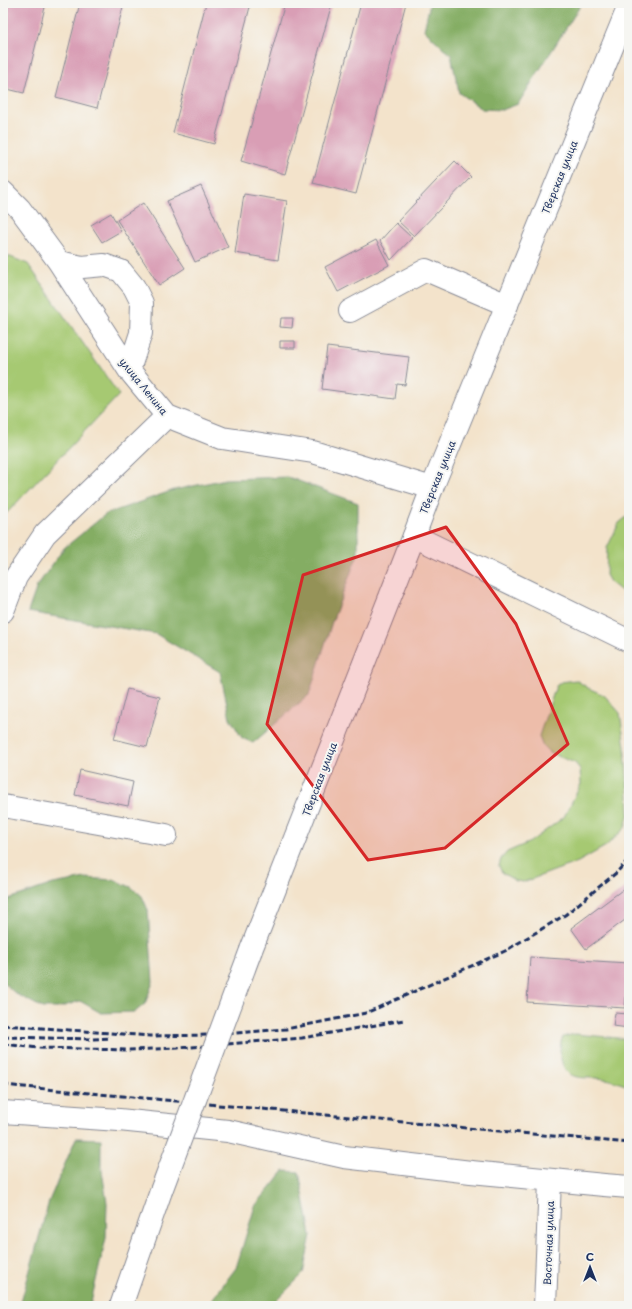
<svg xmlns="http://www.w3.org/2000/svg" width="632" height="1309" viewBox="0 0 632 1309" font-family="'Playpen Sans',sans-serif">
	<rect width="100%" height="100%" fill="#f6f6f2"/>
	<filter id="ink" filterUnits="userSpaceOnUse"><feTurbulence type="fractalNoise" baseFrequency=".025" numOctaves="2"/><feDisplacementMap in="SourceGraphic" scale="8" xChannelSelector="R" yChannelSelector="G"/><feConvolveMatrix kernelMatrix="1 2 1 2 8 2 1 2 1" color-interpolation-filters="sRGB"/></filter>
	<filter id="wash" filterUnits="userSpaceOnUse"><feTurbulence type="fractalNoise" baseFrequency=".012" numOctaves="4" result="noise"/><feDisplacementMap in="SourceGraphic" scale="16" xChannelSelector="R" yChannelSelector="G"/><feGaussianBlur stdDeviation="0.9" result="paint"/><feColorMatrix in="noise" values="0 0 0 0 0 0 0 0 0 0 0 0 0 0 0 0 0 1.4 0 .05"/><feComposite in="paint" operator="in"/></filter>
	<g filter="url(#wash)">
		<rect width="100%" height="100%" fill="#f3e3cb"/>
		<path fill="#a6c972" stroke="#607c68" d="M3 254 28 264 119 395 3 517Z
			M629 515V597L610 582 606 575 607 548 619 523Z
			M576 680 588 688 604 695 620 713 625 747 629 812 625 828 606 846 578 862 524 882 516 881 502 873 499 866 501 859 507 852 530 842 564 817 581 784 580 769 575 763 550 753 543 746 539 736 556 686 561 682Z
			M575 1034 629 1039V1086C621 1084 613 1080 605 1079 594 1077 583 1079 573 1076 560 1072 557 1047 563 1037Z"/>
		<path fill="#84ad64" stroke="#506e61" d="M430 3H582L518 104 502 110 482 109 459 93 451 55 424 30Z
			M288 477 358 503V554L332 622 309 695 253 743 242 738 230 718 220 672 156 634 28 612 37 586 64 548 106 514 174 490 226 479Z
			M85 878 114 880 131 887 142 896 148 910 153 982 145 1004 135 1012 101 1013 80 1001 58 1008H43L16 994 3 982V901L53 884Z
			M76 1138 101 1139V1164L107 1203 106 1238 90 1306H20L49 1201Z
			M284 1171 299 1172 311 1235 303 1274 271 1306H207L236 1268 255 1206Z"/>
		<g id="blocks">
			<path fill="#d99eb5" d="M3 3H46L24 93 3 88Z
				M80 3H124L97 108 56 97Z
				M206 3H251L214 144 173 133Z
				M285 3H332L285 174 241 161Z
				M361 3H406L356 194 313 183Z
				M455 161 471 177 414 236 398 221Z
				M201 186 228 247 195 262 167 201Z
				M244 194 287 201 278 260 235 253Z
				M143 203 185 268 159 285 117 220Z
				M111 213 121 231 102 242 91 225Z
				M396 223 412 238 391 260 380 241Z
				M376 240 389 265 338 292 325 267Z
				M281 318H293L292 328 280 327Z
				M280 341H295V348H280Z
				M327 347 409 357 405 385 397 384 395 399 322 389Z
				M127 689 160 697 147 747 114 739Z
				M80 770 133 782 128 806 75 795Z
				M629 885V917L586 949 571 928Z
				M530 957 628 963 625 1008 527 1002Z
				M615 1013 629 1014V1028L613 1026Z"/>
		</g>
	</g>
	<g filter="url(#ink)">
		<use href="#blocks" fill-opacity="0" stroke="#878994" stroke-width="1"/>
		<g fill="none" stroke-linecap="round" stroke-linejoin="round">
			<defs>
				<path id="minor" d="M3 192 20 209 59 262 129 370 167 416 222 438 313 452 432 488
					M59 262 82 267 104 265 121 271 134 287 142 303 141 333 129 370
					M350 311 426 270 507 305
					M414 536 629 641
					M3 611 16 577 45 534 167 416
					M3 806 166 835
					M3 1112 119 1120 228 1131 344 1157 471 1172 604 1185 629 1187
					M545 1306 550 1180"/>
				<path id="major" d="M251 950 414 536 432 488 629 6
					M121 1306 161 1191"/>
			</defs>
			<use href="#minor" stroke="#878994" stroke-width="24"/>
			<use href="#major" stroke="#878994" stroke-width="24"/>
			<use href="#minor" stroke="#fff" stroke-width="22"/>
			<use href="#major" stroke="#fff" stroke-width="22"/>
			<path stroke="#1b2f5e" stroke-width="3" stroke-dasharray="6 3" stroke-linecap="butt" d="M3 1025 150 1036 212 1035 286 1029 366 1013 505 951 565 915 616 873 629 859
				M3 1037 93 1039 111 1038
				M3 1044 39 1048 129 1050 178 1048 302 1038 404 1020
				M3 1085 629 1143"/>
			<defs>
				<path id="major-bridge" d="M161 1191 251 950"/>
			</defs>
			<use href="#major-bridge" stroke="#878994" stroke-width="24" stroke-linecap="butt"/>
			<use href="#major-bridge" stroke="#fff" stroke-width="22"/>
		</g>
	</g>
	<path fill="#d62828" fill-opacity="0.2" stroke="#d62828" stroke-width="3" stroke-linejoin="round" d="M446 527 516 624 568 744 445 848 368 860 267 724 303 575Z"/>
	<g text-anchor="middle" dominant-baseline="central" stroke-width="4" stroke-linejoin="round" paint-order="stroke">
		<g font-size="10" fill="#1b2f5e" stroke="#f6f6f2">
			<text transform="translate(559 177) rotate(-68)">Тверская улица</text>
			<text transform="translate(144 386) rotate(51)">улица Ленина</text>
			<text transform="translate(437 477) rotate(-68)">Тверская улица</text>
			<text transform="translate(319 779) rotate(-69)">Тверская улица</text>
			<text transform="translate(548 1243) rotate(-88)">Восточная улица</text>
		</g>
	</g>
	<rect width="632" height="1309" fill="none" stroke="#f6f6f2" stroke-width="16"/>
	<g transform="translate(590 1267)" stroke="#f6f6f2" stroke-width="3" paint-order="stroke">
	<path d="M0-3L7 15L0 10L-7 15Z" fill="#1b2f5e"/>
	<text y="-6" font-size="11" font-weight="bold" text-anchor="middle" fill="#1b2f5e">С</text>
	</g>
</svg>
